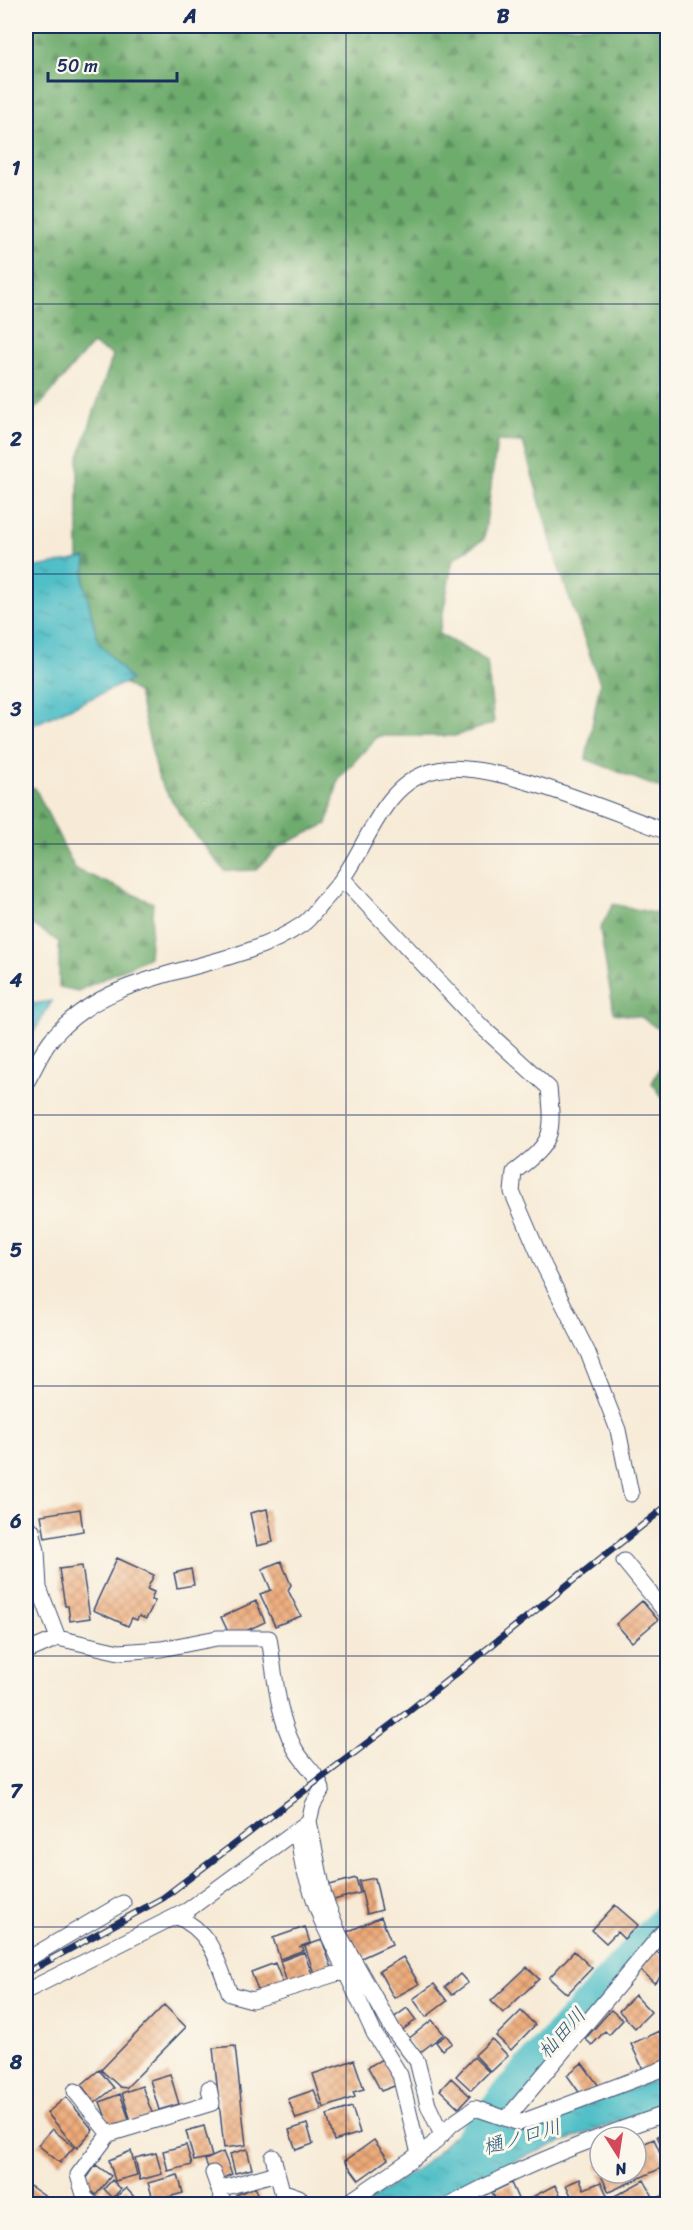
<svg xmlns="http://www.w3.org/2000/svg" width="693" height="2230" viewBox="0 0 693 2230" font-family="Sriracha,'Klee One',sans-serif">
	<defs>
		<pattern id="forest-firs" width="22" height="20" patternUnits="userSpaceOnUse" patternTransform="scale(1.5)"><rect width="22" height="20" fill="#6eac6d"/><path d="M5 1l3.5 6h-7zM16 11l3.5 6h-7z" fill="#5a8c5d"/></pattern>
		<pattern id="water-ripples" width="26" height="14" patternUnits="userSpaceOnUse" patternTransform="scale(1.5)"><rect width="26" height="14" fill="#51bfc7"/><path d="M2 4q2-2 4 0t4 0M15 11q2-2 4 0t4 0" fill="none" stroke="#429ca5"/></pattern>
		<pattern id="building-cross-hatch" width="8" height="8" patternUnits="userSpaceOnUse" patternTransform="scale(1.5)"><rect width="8" height="8" fill="#eeaa78"/><path d="M0 0l8 8M0 8l8-8" fill="none" stroke="#c08b66"/></pattern>
	</defs>
	<rect width="100%" height="100%" fill="#fbf7ec"/>
	<filter id="ink" filterUnits="userSpaceOnUse"><feTurbulence type="fractalNoise" baseFrequency=".0167" numOctaves="2"/><feDisplacementMap in="SourceGraphic" scale="12" xChannelSelector="R" yChannelSelector="G"/><feConvolveMatrix kernelMatrix="1 2 1 2 8 2 1 2 1" color-interpolation-filters="sRGB"/></filter>
	<filter id="wash" filterUnits="userSpaceOnUse"><feTurbulence type="fractalNoise" baseFrequency=".008" numOctaves="4" result="noise"/><feDisplacementMap in="SourceGraphic" scale="24" xChannelSelector="R" yChannelSelector="G"/><feGaussianBlur stdDeviation="1.35" result="paint"/><feColorMatrix in="noise" values="0 0 0 0 0 0 0 0 0 0 0 0 0 0 0 0 0 1.4 0 .05"/><feComposite in="paint" operator="in"/></filter>
	<g filter="url(#wash)">
		<rect width="100%" height="100%" fill="#f7ebd7"/>
		<path fill="url(#forest-firs)" stroke="#446e66" stroke-width="1.5" d="M26 26H662L667 33V791L586 759 600 683 557 563 523 442 497 441 484 539 453 559 439 634 487 661 494 723 455 736H378L339 778 327 824 280 846 256 870 225 871 189 827 159 780 138 693 105 670 78 630V460L113 355 92 344 41 404 26 415Z
			M26 787 35 788 75 869 153 903 149 957 78 991 59 987V942L26 920Z
			M613 904 667 916V1035L641 1017 614 1013 600 929Z
			M667 1055V1103L652 1083Z"/>
		<path fill="url(#water-ripples)" stroke="#367792" stroke-width="1.5" d="M86 558 84 582 98 642 131 680 26 728V569Z
			M52 1001 33 1033 26 1053V1005Z
			M667 2076V2103L523 2157 437 2204H365L425 2163 470 2120H494L514 2131Z"/>
		<g fill="none" stroke-linecap="round" stroke-linejoin="round">
			<path stroke="#51bfc7" stroke-width="32" d="M469 2140 521 2078 668 1916"/>
		</g>
		<g id="blocks">
			<path fill="url(#building-cross-hatch)" d="M26 1480 31 1513H26Z
				M80 1509 83 1531 45 1538 41 1515Z
				M267 1509 273 1542 257 1546 250 1513Z
				M117 1558 154 1575 147 1589 154 1592 151 1600 155 1601 146 1619 139 1616 137 1620 132 1618 128 1626 93 1610Z
				M281 1561 291 1585 288 1590 301 1616 275 1626 260 1594 271 1590 262 1569Z
				M82 1566 90 1618 70 1621 68 1606H65L59 1569Z
				M191 1569 194 1585 177 1588 174 1573Z
				M256 1601 265 1622 231 1638 221 1617Z
				M642 1601 658 1620 632 1642 616 1624Z
				M356 1878 360 1893 330 1901 326 1886Z
				M375 1878 382 1910 367 1914 359 1881Z
				M615 1905 638 1925 624 1939 617 1932 606 1943 592 1930Z
				M381 1917 392 1944 359 1959 347 1932Z
				M305 1927 310 1943 299 1947 302 1946 304 1950 280 1959 273 1938Z
				M322 1940 333 1971 315 1977 305 1946Z
				M655 1950 668 1962V1969L654 1983 638 1968Z
				M574 1951 592 1968 567 1994 549 1978Z
				M304 1952 312 1974 287 1983 280 1961Z
				M403 1957 419 1984 394 1998 379 1971Z
				M275 1963 284 1986 260 1995 251 1972Z
				M527 1967 539 1979 503 2013 491 2001Z
				M460 1974 468 1983 452 1995 445 1987Z
				M434 1984 447 2001 426 2017 413 1999Z
				M635 1995 651 2012 635 2028 619 2011Z
				M164 2005 186 2027 126 2088 120 2087 101 2070Z
				M407 2008 416 2020 401 2031 392 2019Z
				M611 2010 623 2020 609 2035 605 2031 592 2045 585 2039Z
				M521 2011 535 2025 511 2050 496 2036Z
				M432 2020 444 2034 418 2054 407 2040Z
				M659 2031 664 2042 668 2041V2060L644 2071 631 2044Z
				M446 2035 452 2043 442 2050 436 2042Z
				M492 2039 508 2056 491 2072 475 2055Z
				M235 2046 246 2145 224 2148 213 2048Z
				M474 2057 489 2072 471 2090 456 2076Z
				M382 2059 397 2085 381 2091 368 2067Z
				M354 2060 364 2089 353 2092 355 2097 324 2108 313 2074Z
				M582 2063 599 2086 581 2095 567 2075Z
				M99 2070 114 2088 95 2103 81 2085Z
				M170 2074 179 2104 159 2110 150 2080Z
				M451 2078 470 2096 459 2108 440 2090Z
				M142 2086 154 2118 131 2121 122 2093Z
				M314 2090 322 2110 296 2119 288 2099Z
				M120 2094 131 2124 111 2131 100 2102Z
				M66 2097 93 2130 77 2148 47 2113Z
				M352 2107 360 2133 334 2141 327 2115Z
				M307 2124 313 2144 296 2150 289 2130Z
				M204 2126 212 2157 194 2161 186 2131Z
				M52 2129 74 2147 60 2163 38 2145Z
				M668 2131V2158L657 2136Z
				M654 2139 666 2166 609 2192 596 2165 600 2164V2173H636V2147Z
				M374 2140 388 2159 359 2180 345 2161Z
				M186 2145 192 2165 168 2171 163 2151Z
				M247 2149 252 2169 235 2173 230 2154Z
				M131 2151 137 2175 115 2181 109 2160Z
				M223 2152 232 2174 219 2180 209 2170 205 2160Z
				M156 2153 162 2174 140 2180 135 2158Z
				M96 2165 111 2176 96 2195 82 2185Z
				M178 2175 183 2193 154 2201 148 2183Z
				M580 2179 584 2189 601 2182 611 2204H575L566 2185Z
				M112 2180 121 2189 113 2198 104 2189Z
				M644 2180 657 2204H615L611 2198Z
				M511 2183 520 2203 530 2198 533 2204H498L492 2192Z
				M555 2185 565 2204H538L534 2196Z
				M30 2186 53 2202 52 2204H26V2193Z
				M255 2187 263 2204H240L236 2195Z
				M126 2188 136 2199 130 2204H108Z"/>
		</g>
	</g>
	<g filter="url(#ink)">
		<use href="#blocks" fill-opacity="0" stroke="#3c4b70" stroke-width="1.5"/>
		<g fill="none" stroke-linecap="round" stroke-linejoin="round">
			<defs>
				<path id="minor" d="M343 879 481 1026 549 1088C554 1136 553 1142 514 1172L512 1192 544 1266 588 1353 618 1430 631 1494
					M26 1083C35 1069 42 1049 54 1036 118 963 227 976 303 924 310 919 316 910 321 904 328 896 336 888 342 879 370 841 383 781 437 770 489 758 614 813 668 832
					M26 1527 32 1530 37 1551 39 1588 58 1638
					M624 1561 668 1615
					M26 1652 58 1638 119 1652 161 1649 217 1638H269C275 1673 277 1715 294 1747 302 1763 317 1772 322 1789L313 1805 309 1821 188 1910 26 1991
					M309 1821 324 1896 339 1934 393 2030 417 2061 428 2105 442 2135
					M297 1830 303 1867 321 1919 374 2033 400 2075 419 2154
					M176 1916C212 1932 217 1960 230 1994L252 2000 345 1971
					M26 1956 31 1957 123 1903
					M75 2091 109 2134
					M508 2117 668 1926
					M273 2157 282 2191 299 2197 304 2204
					M213 2173 224 2204
					M219 2189 277 2173
					M92 2204 85 2198 78 2175 109 2134 212 2103 209 2088
					M346 2204 432 2145 452 2124 475 2108 519 2123 668 2067
					M452 2204C520 2166 593 2138 668 2113
					M663 2204 668 2202"/>
			</defs>
			<use href="#minor" stroke="#3c4b70" stroke-width="17"/>
			<use href="#minor" stroke="#fff" stroke-width="15"/>
			<defs>
				<path id="rail" d="M26 1973 163 1898 404 1715 668 1505"/>
			</defs>
			<use href="#rail" stroke="#1b2f5e" stroke-width="7"/>
			<use href="#rail" stroke="#fbf7ec" stroke-width="4.5" stroke-dasharray="14" stroke-linecap="butt"/>
		</g>
	</g>
	<path fill="none" stroke="#1b2f5e" stroke-width="1.5" stroke-opacity="0.55" d="M346 26V2204M26 304H668M26 574H668M26 844H668M26 1115H668M26 1386H668M26 1656H668M26 1927H668"/>
	<g text-anchor="middle" dominant-baseline="central" stroke-width="6" stroke-linejoin="round" paint-order="stroke">
		<g font-size="20" font-style="italic" fill="#2b5a7e" stroke="#fbf7ec">
			<text transform="translate(562 2033) rotate(-48)">杣田川</text>
			<text transform="translate(522 2137) rotate(-16)">樋ノ口川</text>
		</g>
	</g>
	<rect width="693" height="2230" fill="none" stroke="#fbf7ec" stroke-width="66"/>
	<g transform="translate(618 2155) rotate(168)"><circle r="28" fill="#fbf7ec" stroke="#a1a7b3" stroke-width="1.5"/>
	<path d="M0-4.5L10 22L0 15L-10 22Z" fill="#d1495b"/>
	<text y="-9" font-size="16" font-weight="bold" text-anchor="middle" fill="#1b2f5e">N</text>
	</g>
	<path d="M48 72v9h129v-9" fill="none" stroke="#1b2f5e" stroke-width="3"/>
	<text x="57" y="72" font-size="18" fill="#1b2f5e" stroke="#fbf7ec" stroke-width="4.5" paint-order="stroke">50 m</text>
	<rect x="33" y="33" width="627" height="2164" fill="none" stroke="#1b2f5e" stroke-width="2"/>
	<g font-size="20" text-anchor="middle" font-weight="bold" fill="#1b2f5e">
		<text x="190" y="23">A</text>
		<text x="503" y="23">B</text>
		<text x="16" y="175">1</text>
		<text x="16" y="446">2</text>
		<text x="16" y="716">3</text>
		<text x="16" y="987">4</text>
		<text x="16" y="1257">5</text>
		<text x="16" y="1528">6</text>
		<text x="16" y="1798">7</text>
		<text x="16" y="2069">8</text>
	</g>
</svg>
